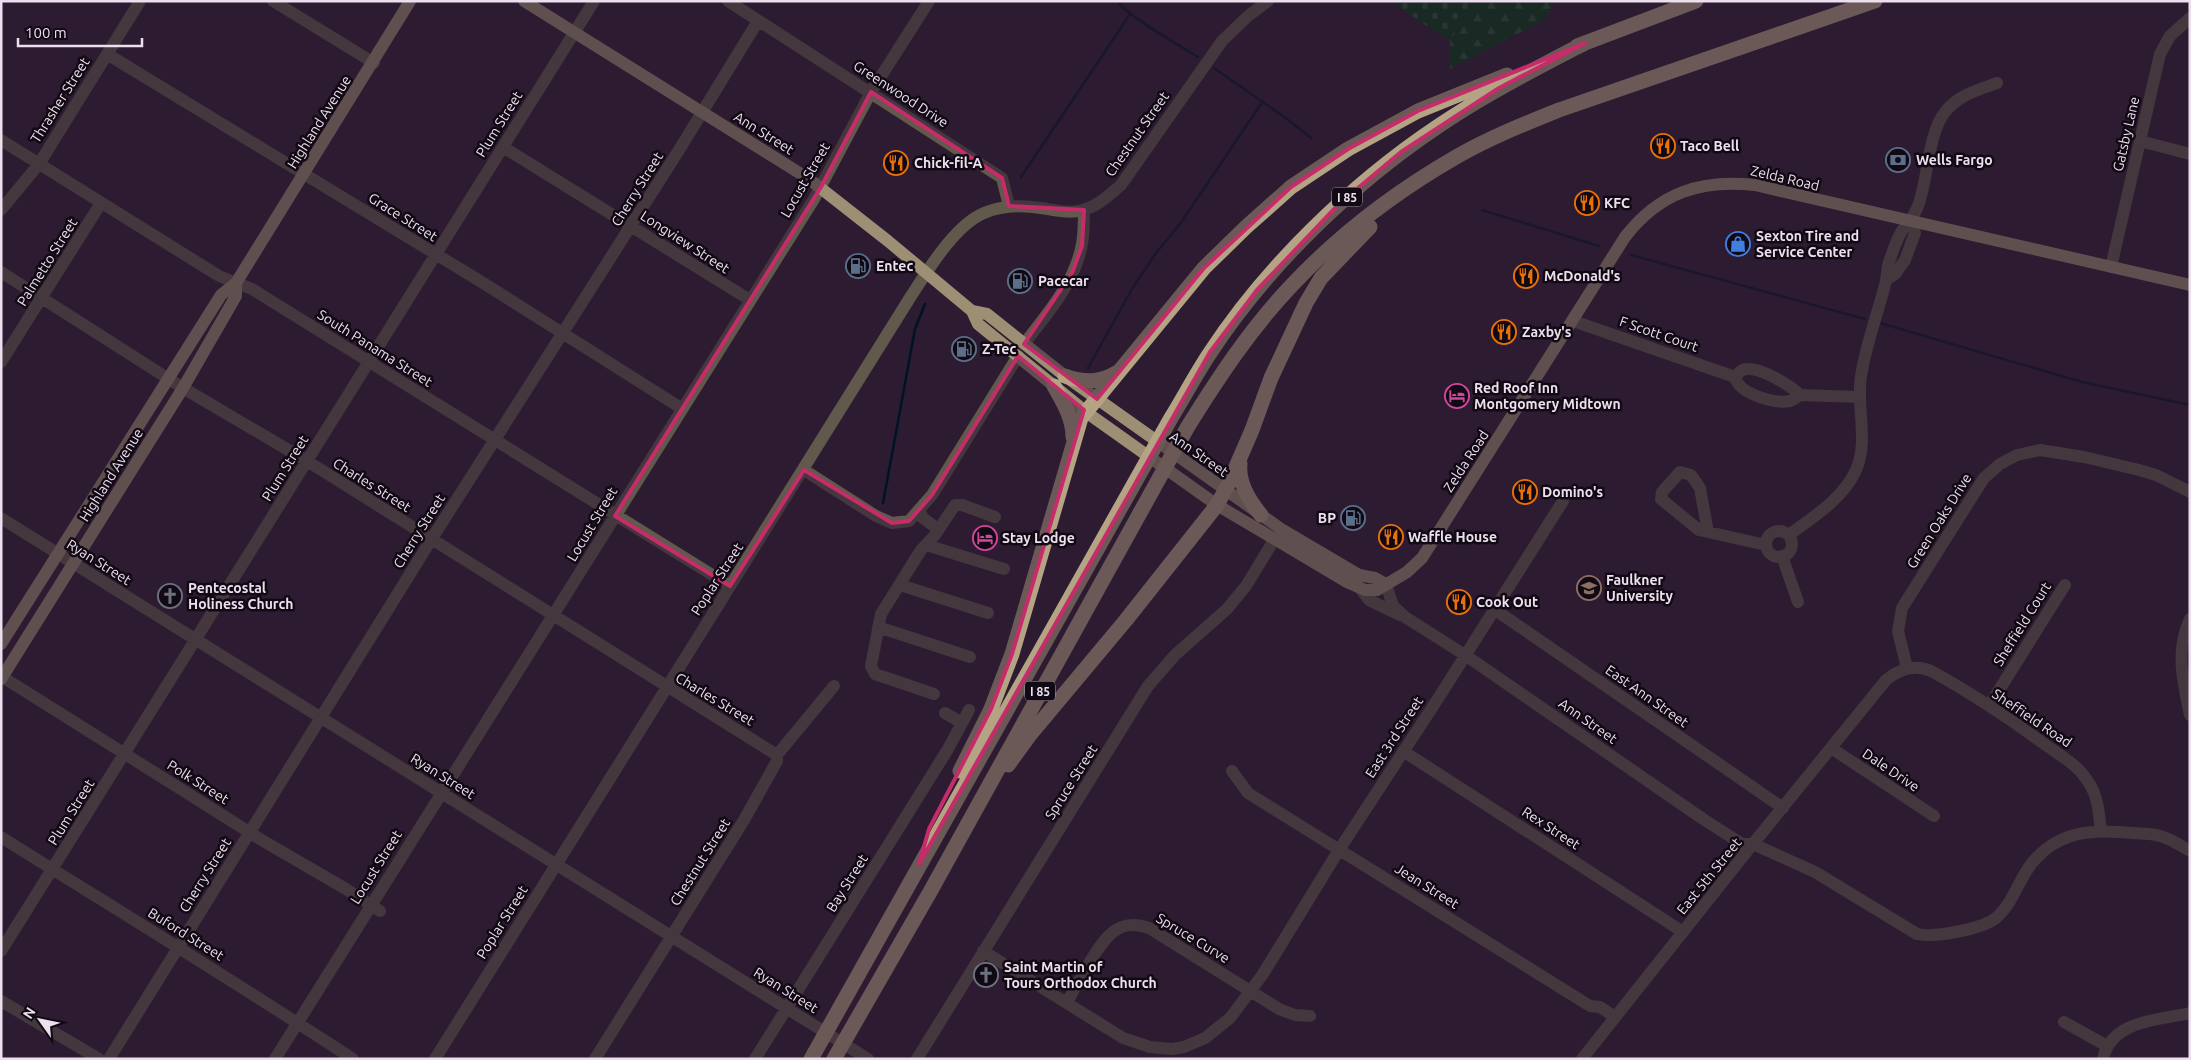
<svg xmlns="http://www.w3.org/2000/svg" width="2191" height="1060" viewBox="0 0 2191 1060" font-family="Ubuntu,sans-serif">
	<defs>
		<pattern id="forest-firs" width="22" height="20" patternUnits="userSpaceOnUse" patternTransform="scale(1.25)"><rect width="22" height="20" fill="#023b15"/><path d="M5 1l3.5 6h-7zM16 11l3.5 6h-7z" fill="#275737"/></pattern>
		<pattern id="cemetery-stones" width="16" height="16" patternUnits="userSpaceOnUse" patternTransform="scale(1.25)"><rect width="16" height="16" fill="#023b15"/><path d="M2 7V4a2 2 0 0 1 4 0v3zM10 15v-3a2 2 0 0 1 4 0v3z" fill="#275737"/></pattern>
	</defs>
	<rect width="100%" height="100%" fill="#2d1b32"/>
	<path fill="url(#forest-firs)" d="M1476 1H1554L1546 19 1450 69V41Z"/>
	<path fill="url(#cemetery-stones)" d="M1389 1H1476L1450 41Z"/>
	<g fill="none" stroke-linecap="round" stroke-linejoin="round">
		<path stroke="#001325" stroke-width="2.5" d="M1118 1C1122 13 1184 48 1198 57
			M1214 68 1287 119 1311 138
			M1021 177 1130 14
			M1482 210 1599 246
			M1631 255 1865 319
			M1880 323 2082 382 2190 405
			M1088 368 1132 289 1156 253 1180 224 1263 101
			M883 503 915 329 925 304"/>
		<path stroke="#60594c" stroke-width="12" d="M273 1 374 63
			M728 1 1002 178 1009 206
			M107 54 480 281 681 408
			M1 140 219 276 252 289 730 586
			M2140 141 2190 154
			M503 147 750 300
			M1 210 39 164 140 1
			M2111 267 2160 54 2170 36 2190 18
			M1 272 183 388 307 461 777 755
			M1886 280 1895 274 1905 260 1915 233 1912 221
			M1573 321 1735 377C1739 372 1742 369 1748 369 1762 368 1791 386 1800 395L1860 397
			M1024 344C1047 314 1075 283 1082 244 1084 233 1084 221 1084 210
			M1 362 101 203
			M1735 377C1739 394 1774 404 1790 401 1793 400 1797 397 1800 395
			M804 470 876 516 892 523 909 521 932 495 1018 356
			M1680 472 1691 475 1700 488 1708 532 1699 530 1661 499 1662 492Z
			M919 511 923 518 938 529
			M1 518 868 1059
			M1766 544a13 13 0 1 1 26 0a13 13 0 1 1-26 0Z
			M1708 532 1766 545
			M1789 535C1813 517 1843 499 1856 470 1869 441 1856 407 1861 376 1866 344 1878 313 1886 281 1887 275 1887 268 1889 262 1893 252 1897 236 1904 228 1911 219 1914 217 1918 206 1928 180 1928 133 1945 112 1958 95 1978 90 1997 83
			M926 545 1004 569
			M1782 556 1798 602
			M1386 584 1393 606 1405 617 1465 655 1703 819 1742 844H1753L1815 872 1917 934C1934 938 1984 929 1997 917 2013 903 2019 879 2032 863 2059 830 2094 829 2133 833 2143 834 2154 833 2163 837 2173 840 2181 846 2190 851
			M900 585 988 613
			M1360 588 1369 600 1400 615
			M1494 609 1783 808
			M2190 619C2175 651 2183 682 2190 715
			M878 627 970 657
			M1907 668 1898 631 1902 608 1984 478 2000 464 2017 455 2040 450 2084 457 2139 470 2156 475 2190 492
			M1 676 265 842 346 889 380 911
			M934 694 875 674 871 666 881 614 921 550 935 535 955 505H962L995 517
			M1989 706 2065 585
			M945 713 962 723
			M1831 748 1934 816
			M1403 751 1683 932
			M1232 771 1248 793 1590 1006 1600 1007 1615 1017
			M1 837C119 911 237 983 353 1059
			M1 951 594 1
			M983 951 1123 1038 1150 1047 1172 1049 1184 1047 1205 1038 1230 1018 1263 974 1339 850 1441 694 1563 501
			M1 1001 99 1059
			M1067 1003C1073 990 1081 977 1088 965 1103 941 1116 916 1149 928L1279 1009 1295 1015 1310 1016
			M2064 1022 2107 1046
			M109 1059 431 540 679 150 758 21
			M275 1059 814 199 871 92 929 1
			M435 1059 911 296C928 270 955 225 984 213 1002 205 1022 205 1041 208 1055 210 1069 214 1083 210 1098 206 1109 195 1121 185L1222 41 1248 16 1268 1
			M595 1059 744 820 777 761V755L834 686
			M755 1059 948 749 969 710
			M917 1059 1148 686 1175 655 1227 609 1246 586 1274 540
			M1582 1059 1744 855 1886 680C1899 669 1915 664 1931 671 1970 692 2007 717 2043 743 2059 755 2076 763 2087 780 2098 795 2099 813 2101 831
			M2103 1059C2111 1020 2159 1020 2190 1013"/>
		<path stroke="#9c8f74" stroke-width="12" d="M524 1 809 179 888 241 972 311 978 324 1086 412 1217 505 1347 582 1365 590H1377L1407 572 1422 558 1625 237C1659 193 1700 179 1755 185L2190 285
			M972 311 987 314 1065 376 1281 529 1359 575 1375 578 1386 584
			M1 644 221 295 236 283 410 1
			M1 679 183 388 236 296V283"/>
		<path stroke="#b4a484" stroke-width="15" d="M1577 46 1696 1
			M1065 376C1084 383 1100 383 1118 372
			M1054 386C1063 402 1073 418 1073 437
			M1240 463C1238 483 1249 500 1261 515
			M1008 765 1029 736 1126 620 1217 505 1229 483 1252 430 1271 378 1306 303 1321 278 1370 227
			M960 771 991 709 1012 654 1081 418 1204 268 1246 227 1291 187 1348 149 1418 111 1507 75
			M811 1059 1171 418C1184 397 1196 374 1210 353 1266 267 1352 184 1437 127 1484 95 1535 69 1585 43
			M834 1059 930 892 1187 428C1218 378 1251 328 1292 285 1339 235 1397 191 1456 157 1489 138 1524 124 1559 110L1875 1"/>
	</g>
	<path d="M0 0H2191V1060H0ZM1585 43 1499 88 1401 152 1339 204 1257 290 1210 352 919 864 929 829 991 709 1012 654 1084 410 1018 356 932 495 909 521 892 523 804 470 730 586 615 516 821 187 871 92 1002 178 1009 206 1084 210 1082 246 1072 273 1024 344 1097 399 1204 268 1291 187 1348 149 1418 111Z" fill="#2d1b32" fill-opacity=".55" fill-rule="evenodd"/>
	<path fill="none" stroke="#c62c6a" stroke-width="4" stroke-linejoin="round" d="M1585 43 1499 88 1401 152 1339 204 1257 290 1210 352 919 864 929 829 991 709 1012 654 1084 410 1018 356 932 495 909 521 892 523 804 470 730 586 615 516 821 187 871 92 1002 178 1009 206 1084 210 1082 246 1072 273 1024 344 1097 399 1204 268 1291 187 1348 149 1418 111Z"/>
	<defs>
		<symbol id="restaurant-ring" viewBox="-11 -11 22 22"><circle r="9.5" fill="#110913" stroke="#e8710a" stroke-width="1.5"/><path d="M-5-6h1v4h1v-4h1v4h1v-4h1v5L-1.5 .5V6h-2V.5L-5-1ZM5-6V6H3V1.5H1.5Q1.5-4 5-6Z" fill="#e8710a"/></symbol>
		<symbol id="bank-ring" viewBox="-11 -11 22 22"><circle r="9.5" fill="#110913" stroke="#5c6f8a" stroke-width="1.5"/><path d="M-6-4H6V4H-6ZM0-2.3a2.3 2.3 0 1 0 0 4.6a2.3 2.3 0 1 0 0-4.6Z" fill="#5c6f8a"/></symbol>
		<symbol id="shop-ring" viewBox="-11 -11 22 22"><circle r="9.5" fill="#110913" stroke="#3f7fe0" stroke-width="1.5"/><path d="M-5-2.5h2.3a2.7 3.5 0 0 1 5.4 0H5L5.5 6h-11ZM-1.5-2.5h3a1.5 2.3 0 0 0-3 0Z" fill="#3f7fe0"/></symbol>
		<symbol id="fuel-ring" viewBox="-11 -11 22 22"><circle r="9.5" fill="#110913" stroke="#5c6f8a" stroke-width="1.5"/><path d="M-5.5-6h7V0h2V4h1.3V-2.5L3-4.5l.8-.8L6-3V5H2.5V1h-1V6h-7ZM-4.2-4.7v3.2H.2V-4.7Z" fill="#5c6f8a"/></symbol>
		<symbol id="hotel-ring" viewBox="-11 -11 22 22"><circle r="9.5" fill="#110913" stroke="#d1479c" stroke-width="1.5"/><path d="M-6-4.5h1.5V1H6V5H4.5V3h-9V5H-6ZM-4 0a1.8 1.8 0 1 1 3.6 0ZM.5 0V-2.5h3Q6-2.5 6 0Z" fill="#d1479c"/></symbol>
		<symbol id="school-ring" viewBox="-11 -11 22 22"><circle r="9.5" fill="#110913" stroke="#8d6e63" stroke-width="1.5"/><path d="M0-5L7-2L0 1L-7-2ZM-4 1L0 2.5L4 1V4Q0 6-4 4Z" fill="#8d6e63"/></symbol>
		<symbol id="church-ring" viewBox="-11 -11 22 22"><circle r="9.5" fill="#110913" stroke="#6b7280" stroke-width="1.5"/><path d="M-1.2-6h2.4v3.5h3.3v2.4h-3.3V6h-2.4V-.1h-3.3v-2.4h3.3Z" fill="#6b7280"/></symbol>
	</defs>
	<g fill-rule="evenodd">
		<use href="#restaurant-ring" x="1649" y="132" width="28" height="28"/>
		<use href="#bank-ring" x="1884" y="146" width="28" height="28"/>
		<use href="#restaurant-ring" x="882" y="149" width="28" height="28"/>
		<use href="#restaurant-ring" x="1573" y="189" width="28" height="28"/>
		<use href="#shop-ring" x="1724" y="230" width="28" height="28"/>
		<use href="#fuel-ring" x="844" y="252" width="28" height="28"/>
		<use href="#restaurant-ring" x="1512" y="262" width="28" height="28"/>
		<use href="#fuel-ring" x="1006" y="267" width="28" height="28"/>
		<use href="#restaurant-ring" x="1490" y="318" width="28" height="28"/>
		<use href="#fuel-ring" x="950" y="335" width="28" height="28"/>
		<use href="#hotel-ring" x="1443" y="382" width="28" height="28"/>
		<use href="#restaurant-ring" x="1511" y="478" width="28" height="28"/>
		<use href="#fuel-ring" x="1339" y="504" width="28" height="28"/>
		<use href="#restaurant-ring" x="1377" y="523" width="28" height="28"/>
		<use href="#hotel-ring" x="971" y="524" width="28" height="28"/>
		<use href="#school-ring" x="1575" y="574" width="28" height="28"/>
		<use href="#church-ring" x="156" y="582" width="28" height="28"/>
		<use href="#restaurant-ring" x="1445" y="588" width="28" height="28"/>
		<use href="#church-ring" x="972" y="961" width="28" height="28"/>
	</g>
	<g text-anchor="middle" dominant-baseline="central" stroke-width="5" stroke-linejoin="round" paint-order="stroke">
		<g fill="#110913" stroke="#aaa0ad" stroke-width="1">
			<rect x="1332" y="187.5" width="30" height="19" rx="4"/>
			<rect x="1025" y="681.5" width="30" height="19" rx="4"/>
		</g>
		<g font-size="12" font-weight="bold" fill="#ece0ef">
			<text x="1347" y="197">I 85</text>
			<text x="1040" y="691">I 85</text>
		</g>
		<g font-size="14" fill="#ece0ef" stroke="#110913">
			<text transform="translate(901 94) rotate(33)">Greenwood Drive</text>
			<text transform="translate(60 100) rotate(-58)">Thrasher Street</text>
			<text transform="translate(319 122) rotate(-58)">Highland Avenue</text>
			<text transform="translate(499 124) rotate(-58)">Plum Street</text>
			<text transform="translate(764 133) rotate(32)">Ann Street</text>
			<text transform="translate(1137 134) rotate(-55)">Chestnut Street</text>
			<text transform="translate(2126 134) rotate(-77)">Gatsby Lane</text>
			<text transform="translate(1785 178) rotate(13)">Zelda Road</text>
			<text transform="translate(805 180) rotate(-60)">Locust Street</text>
			<text transform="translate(637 189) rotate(-58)">Cherry Street</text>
			<text transform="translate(403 217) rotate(32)">Grace Street</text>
			<text transform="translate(685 242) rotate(33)">Longview Street</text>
			<text transform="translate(47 262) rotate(-58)">Palmetto Street</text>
			<text transform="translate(1659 334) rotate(19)">F Scott Court</text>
			<text transform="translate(375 348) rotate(32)">South Panama Street</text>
			<text transform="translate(1199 454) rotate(35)">Ann Street</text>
			<text transform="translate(1466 461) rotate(-57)">Zelda Road</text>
			<text transform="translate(285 468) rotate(-58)">Plum Street</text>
			<text transform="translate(111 475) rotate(-58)">Highland Avenue</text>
			<text transform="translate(372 485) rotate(32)">Charles Street</text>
			<text transform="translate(1939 521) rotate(-58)">Green Oaks Drive</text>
			<text transform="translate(592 524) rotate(-59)">Locust Street</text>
			<text transform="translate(419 531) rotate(-58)">Cherry Street</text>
			<text transform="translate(99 562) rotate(32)">Ryan Street</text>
			<text transform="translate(717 579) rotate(-57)">Poplar Street</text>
			<text transform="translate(2022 624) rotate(-58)">Sheffield Court</text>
			<text transform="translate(1647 696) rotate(35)">East Ann Street</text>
			<text transform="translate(715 699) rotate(31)">Charles Street</text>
			<text transform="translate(2032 718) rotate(34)">Sheffield Road</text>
			<text transform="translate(1588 721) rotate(35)">Ann Street</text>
			<text transform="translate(1394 737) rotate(-57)">East 3rd Street</text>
			<text transform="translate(1891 770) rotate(34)">Dale Drive</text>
			<text transform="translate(443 776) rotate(32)">Ryan Street</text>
			<text transform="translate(198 782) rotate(32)">Polk Street</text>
			<text transform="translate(1071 782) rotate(-58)">Spruce Street</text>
			<text transform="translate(71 812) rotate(-58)">Plum Street</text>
			<text transform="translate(1551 828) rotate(33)">Rex Street</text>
			<text transform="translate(700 862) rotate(-58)">Chestnut Street</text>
			<text transform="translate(376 867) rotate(-58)">Locust Street</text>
			<text transform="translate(205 875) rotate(-58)">Cherry Street</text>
			<text transform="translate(1709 876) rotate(-51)">East 5th Street</text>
			<text transform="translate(847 883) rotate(-58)">Bay Street</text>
			<text transform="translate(1427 886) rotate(32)">Jean Street</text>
			<text transform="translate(502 922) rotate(-58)">Poplar Street</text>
			<text transform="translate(186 934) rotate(32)">Buford Street</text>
			<text transform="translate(1193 938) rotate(31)">Spruce Curve</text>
			<text transform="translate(786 990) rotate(32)">Ryan Street</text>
		</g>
		<g font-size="14" font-weight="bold" fill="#ece0ef" stroke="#110913" text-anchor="start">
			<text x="1680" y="146">Taco Bell</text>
			<text x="1916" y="160">Wells Fargo</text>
			<text x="914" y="163">Chick-fil-A</text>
			<text x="1604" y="203">KFC</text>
			<text x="1756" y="236">Sexton Tire and<tspan x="1756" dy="16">Service Center</tspan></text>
			<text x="876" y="266">Entec</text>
			<text x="1544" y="276">McDonald's</text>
			<text x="1038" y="281">Pacecar</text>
			<text x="1522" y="332">Zaxby's</text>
			<text x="982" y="349">Z-Tec</text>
			<text x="1474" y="388">Red Roof Inn<tspan x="1474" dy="16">Montgomery Midtown</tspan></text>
			<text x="1542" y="492">Domino's</text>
			<text x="1336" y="518" text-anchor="end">BP</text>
			<text x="1408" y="537">Waffle House</text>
			<text x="1002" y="538">Stay Lodge</text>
			<text x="1606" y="580">Faulkner<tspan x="1606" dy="16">University</tspan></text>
			<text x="188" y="588">Pentecostal<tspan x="188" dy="16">Holiness Church</tspan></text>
			<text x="1476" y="602">Cook Out</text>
			<text x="1004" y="967">Saint Martin of<tspan x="1004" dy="16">Tours Orthodox Church</tspan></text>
		</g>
	</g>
	<rect width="2191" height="1060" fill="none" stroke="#ece0ef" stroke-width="5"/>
	<g transform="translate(40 1020) rotate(303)" stroke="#110913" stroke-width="4" paint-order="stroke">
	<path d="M0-4L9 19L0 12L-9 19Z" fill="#ece0ef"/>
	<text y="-8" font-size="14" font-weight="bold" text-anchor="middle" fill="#ece0ef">N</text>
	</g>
	<path d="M18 38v8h124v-8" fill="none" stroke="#ece0ef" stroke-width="2.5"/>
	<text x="25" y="38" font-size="15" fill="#ece0ef" stroke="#110913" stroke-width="4" paint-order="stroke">100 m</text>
</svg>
